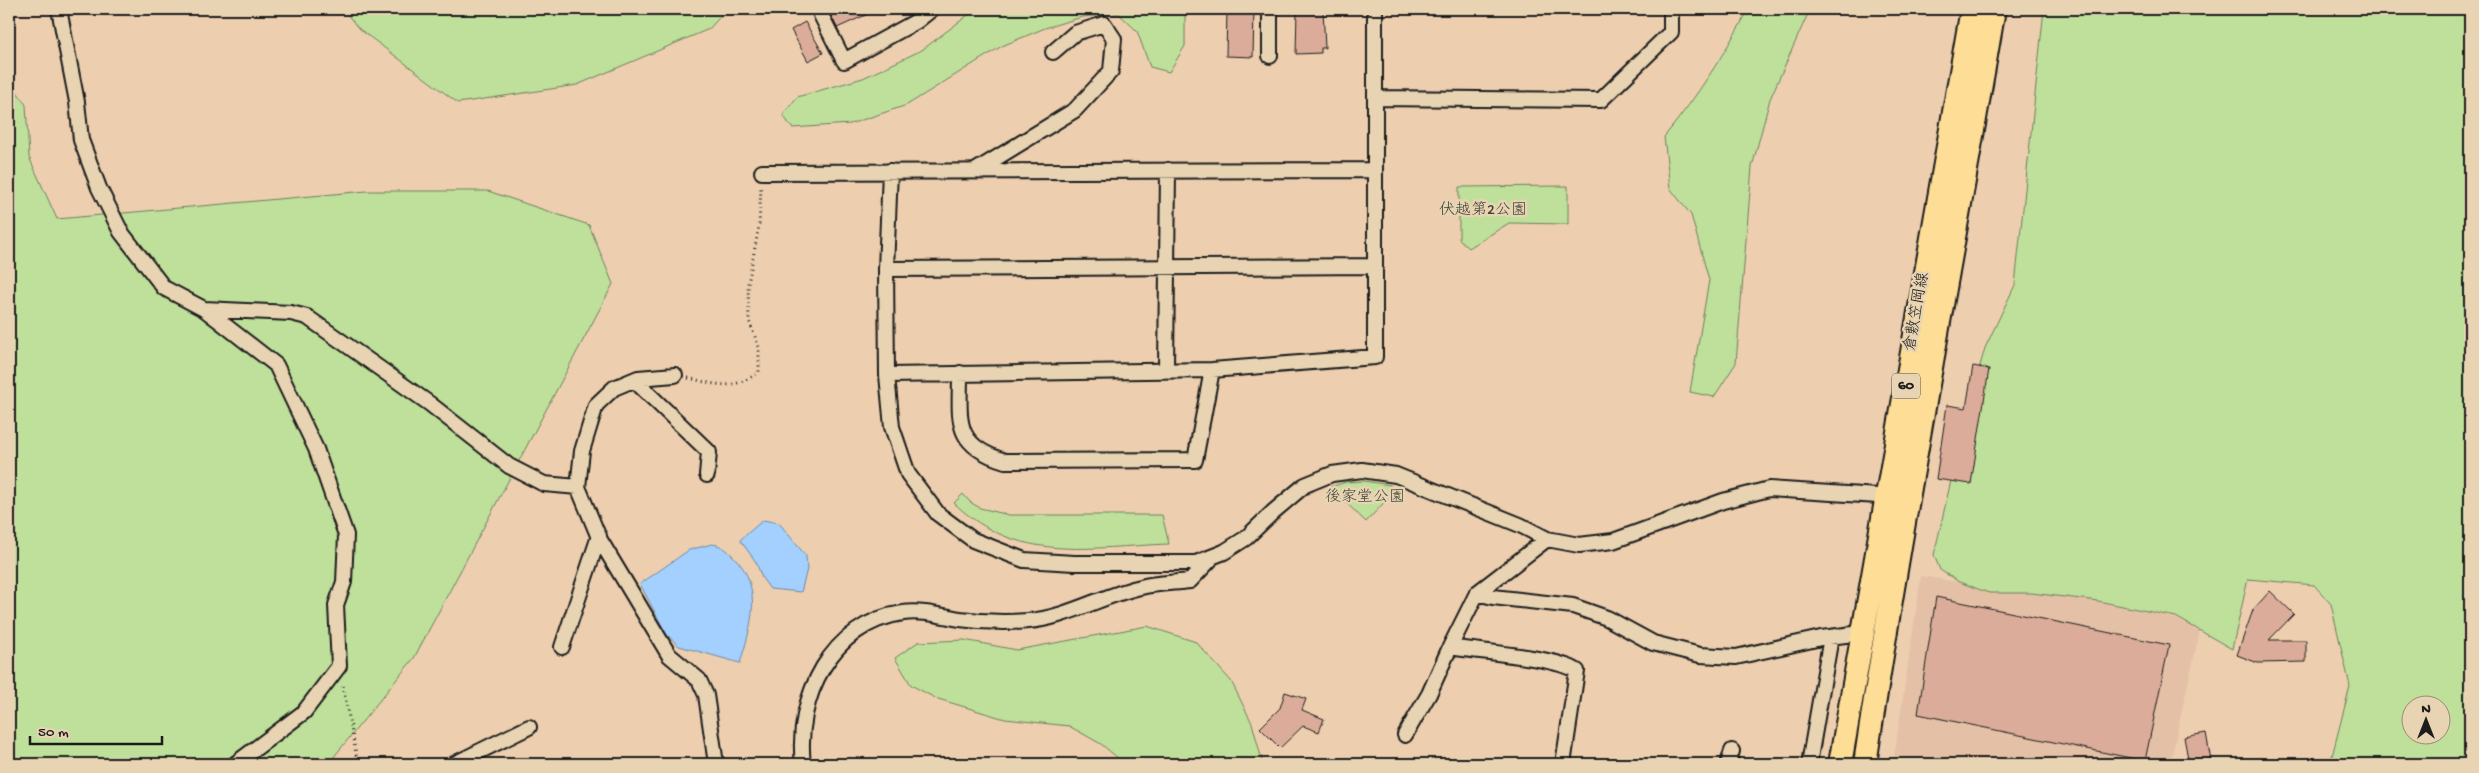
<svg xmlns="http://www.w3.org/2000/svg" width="2479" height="773" viewBox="0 0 2479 773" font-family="'Gochi Hand','Klee One',sans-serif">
	<rect width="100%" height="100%" fill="#edcfb0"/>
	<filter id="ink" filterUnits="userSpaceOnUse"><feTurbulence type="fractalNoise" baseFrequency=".02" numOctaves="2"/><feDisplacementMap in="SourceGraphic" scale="10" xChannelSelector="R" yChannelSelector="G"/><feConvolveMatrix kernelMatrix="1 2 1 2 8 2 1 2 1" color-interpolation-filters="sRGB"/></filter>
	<g filter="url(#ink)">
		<path fill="#e4c1a6" d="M1921 576 1959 582 1989 593 2031 592 2098 601 2176 618 2200 631 2170 764H1893Z"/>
		<path fill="#bee09a" stroke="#6d7e5b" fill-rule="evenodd" d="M343 9H727L709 29 577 85 458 103 358 28Z
			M976 9H1185V46L1169 72 1150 67 1137 31 1119 14 1082 17 1045 28 1002 46 907 105 850 124 792 128 783 115 797 97 863 78 922 50Z
			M1749 9H1810L1770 99 1752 167 1736 363 1714 397 1690 392 1709 280 1691 215 1670 188 1664 137C1699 94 1722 57 1749 9Z
			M2044 9H2470V764H2330L2350 686 2331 604 2314 585 2248 579 2232 649 2176 617 2098 601 2031 593H1989L1959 582 1940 570 1934 555 1965 419 1985 348 2015 285ZM2412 706H2442V736H2412Z
			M9 80 26 105 29 157 57 219 367 191H488L589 225 613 284 414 658 328 764H9Z
			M1568 186V224L1509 223 1469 248 1459 239V187Z
			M1364 481 1390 485 1391 495 1366 522 1330 487 1346 482Z
			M963 494 970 502 980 508 1009 515H1162L1169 544C1088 547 1018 564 954 503Z
			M1147 626 1196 642 1231 681 1252 723 1263 764H1125L1101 744 1069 726 1005 719 935 698 911 685 895 658 918 642 964 640 1017 650Z"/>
		<path fill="#a3d0fe" stroke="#6d88a4" d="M763 520 779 523 806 556 807 569 801 592 770 589 762 578 756 562 740 540Z
			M712 544C722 545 727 550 734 557 764 587 751 627 740 663L679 646 667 635 640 584 689 550Z"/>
		<path fill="#dbac99" stroke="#1c1c1c" d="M828 9H879L837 28Z
			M1227 9H1254L1253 57 1226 56Z
			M1297 9H1323L1325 48H1321V53L1296 54Z
			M805 22 823 53 808 61 791 30Z
			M1973 366 1989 369 1971 484 1936 479 1947 405 1966 408Z
			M2270 591 2294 614 2269 640H2306V662L2258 663 2237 655 2253 610Z
			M1936 597 2169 645 2145 761 1918 714Z
			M1285 692 1306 699 1302 710 1324 719 1319 732 1303 726 1280 748 1260 728 1280 708Z
			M2206 733 2211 761 2189 764 2184 737Z"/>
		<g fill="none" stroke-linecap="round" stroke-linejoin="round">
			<defs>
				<path id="minor" d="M59 9 77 102 81 140 99 188 121 232 164 288 204 309 276 365 316 449 346 535 344 582 336 605 339 666 304 712 235 764
					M821 15 844 61 917 21 932 9
					M1270 56V9
					M1375 98 1601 100 1671 32V9
					M890 171 886 269 887 375 892 427 908 474 938 514 973 540 1024 560 1074 563H1196L1224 552 1246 538 1273 512 1305 485 1332 474 1362 470 1396 475 1520 525 1547 539 1579 545 1613 541 1723 501 1769 489 1894 497
					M975 171 1075 110 1111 71 1114 39 1104 24 1075 33 1053 52
					M762 172 1375 170
					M886 269 1375 266
					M204 309 291 313 307 317 430 404 509 466 544 484 578 487
					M1166 370 1168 170
					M960 373C960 420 952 445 1005 461L1195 460 1212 370
					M675 375 638 378 614 388 596 405 582 451 578 487 600 540 669 655 699 680 706 695 716 764
					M887 375 1212 370 1375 357V9
					M634 380 709 452 707 475
					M1547 539 1477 593 1450 647C1480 652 1555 657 1577 671L1563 764
					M1477 593 1493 597 1573 606 1607 618 1653 643 1700 655 1736 657 1821 638 1862 633
					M562 647 599 536
					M1405 735 1429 694 1450 647
					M454 764 529 727
					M803 764C795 698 831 623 903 613 921 610 942 616 960 619 982 622 1005 623 1028 621 1067 618 1103 595 1141 587 1156 583 1174 583 1190 581L1210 560
					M1728 764 1732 751
					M1809 764 1831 637"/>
				<path id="primary" d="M1840 764 1972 9
					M1865 764C1903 512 1951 261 1994 9"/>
			</defs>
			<use href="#minor" stroke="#1c1c1c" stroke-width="18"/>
			<use href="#primary" stroke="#1c1c1c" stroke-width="26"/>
			<path stroke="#1c1c1c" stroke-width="3" stroke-dasharray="1 4" stroke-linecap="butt" d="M688 378C719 385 732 391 759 372V347L749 321 748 284 759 226 761 187
				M343 686 358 764"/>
			<use href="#minor" stroke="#e8d4b2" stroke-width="14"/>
			<use href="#primary" stroke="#fedd96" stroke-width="22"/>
		</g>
	</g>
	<g text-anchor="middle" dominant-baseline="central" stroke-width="5" stroke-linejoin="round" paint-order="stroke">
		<rect fill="#e8d4b2" stroke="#595349" stroke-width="1" x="1892" y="373.5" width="28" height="25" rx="4"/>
		<g font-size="15" font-weight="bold" fill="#1c1c1c">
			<text x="1906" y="386">60</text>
		</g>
		<g font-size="16" fill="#3c4335" stroke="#e8d4b2">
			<text x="1483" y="211">伏越第2公園</text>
			<text x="1365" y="498">後家堂公園</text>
		</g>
		<g font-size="16" fill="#1c1c1c" stroke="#e8d4b2">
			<text transform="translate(1918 312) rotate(-80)">倉敷笠岡線</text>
		</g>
	</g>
	<rect width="2479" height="773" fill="none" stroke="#e8d4b2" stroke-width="30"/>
	<rect x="15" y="15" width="2449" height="743" fill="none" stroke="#1c1c1c" stroke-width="2" filter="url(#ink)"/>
	<g transform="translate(2426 720)"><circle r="24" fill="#e8d4b2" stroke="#968a76"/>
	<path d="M0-4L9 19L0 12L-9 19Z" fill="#1c1c1c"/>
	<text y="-8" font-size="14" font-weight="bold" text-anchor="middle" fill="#1c1c1c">N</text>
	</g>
	<path d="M30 736v8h132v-8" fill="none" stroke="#1c1c1c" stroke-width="2.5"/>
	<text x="38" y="736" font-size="15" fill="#1c1c1c" stroke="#e8d4b2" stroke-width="4" paint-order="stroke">50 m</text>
</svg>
